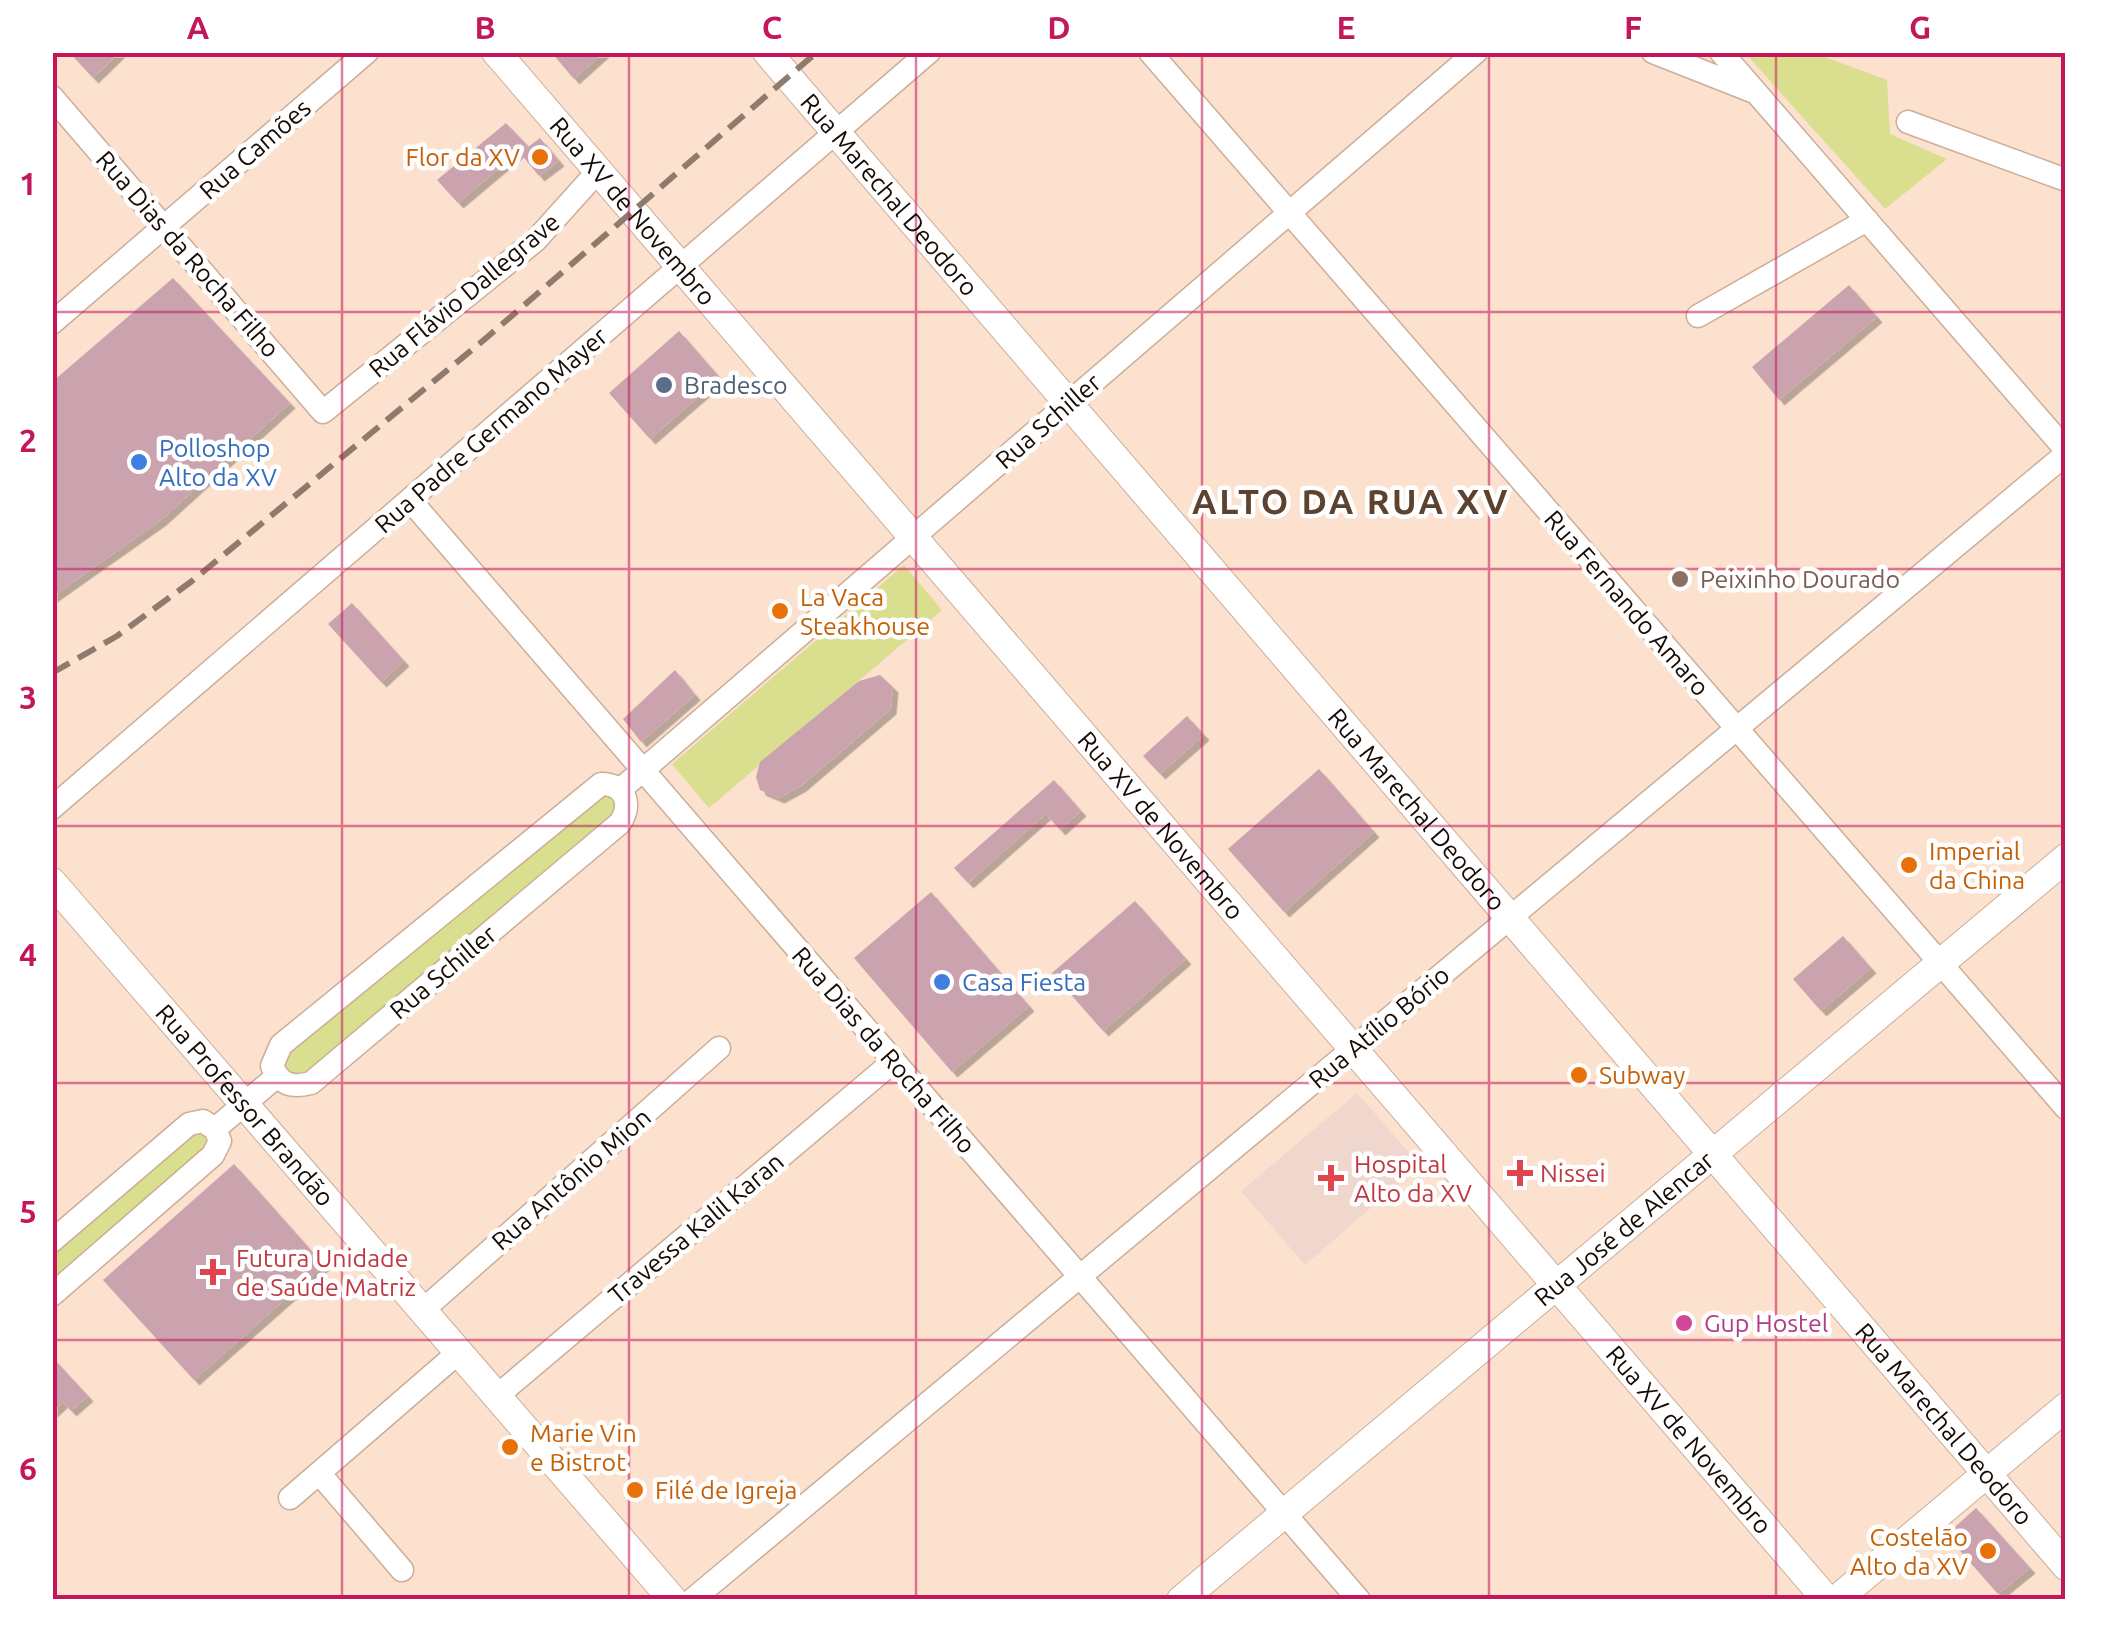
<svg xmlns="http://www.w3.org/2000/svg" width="2118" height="1652" viewBox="0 0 2118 1652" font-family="Ubuntu,sans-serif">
	<defs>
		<filter id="shadow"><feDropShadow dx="5.5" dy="5.5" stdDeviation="0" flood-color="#0004"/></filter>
	</defs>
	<rect width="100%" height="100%" fill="#fce1cf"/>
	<path fill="#f0d7ce" d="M1357 1093 1420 1165 1305 1265 1241 1191Z"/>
	<path fill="#d9df8e" d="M1745 53H1814L1887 80 1890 134 1947 159 1885 209Z
		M904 565 942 610 709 808 672 764Z
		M596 795 616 797 617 818 305 1076 284 1072 282 1061 287 1053Z
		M202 1128 211 1143 53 1285V1249L193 1129Z"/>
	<path fill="#caa3af" filter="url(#shadow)" d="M69 52H120L93 78Z
		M551 52H604L574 79Z
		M506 123 527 145 458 203 437 180Z
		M540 138 559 161 539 176 520 153Z
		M173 278 290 403 161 520 52 597V382Z
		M1849 285 1877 317 1779 400 1752 367Z
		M679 331 720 378 650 439 609 393Z
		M352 603 404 661 381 682 328 624Z
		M675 670 695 695 641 742 623 719Z
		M880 675 893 687 891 709 801 786 779 798 760 790 756 777 760 762 859 681Z
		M1187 716 1204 735 1160 774 1143 756Z
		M1319 769 1374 832 1284 912 1228 849Z
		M1054 780 1081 811 1060 830 1046 814 968 883 954 868Z
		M931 892 1029 1006 952 1072 854 958Z
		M1135 901 1186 959 1103 1031 1052 973Z
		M1843 936 1871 968 1821 1011 1793 979Z
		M234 1164 324 1265 194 1380 103 1280Z
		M52 1357 88 1396 71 1411 63 1402 52 1412Z
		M1976 1508 2030 1568 1998 1594 1946 1535Z"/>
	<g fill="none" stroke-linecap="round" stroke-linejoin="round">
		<defs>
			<path id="minor" d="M1150 52 2066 1108
				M1653 52 1752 91
				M1721 52 2066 450
				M52 97 323 412 536 240 599 170
				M1908 122 2066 180
				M1698 316 1867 220
				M52 323 367 52
				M410 500 1359 1600
				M601 784C626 784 632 804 620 823L311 1083C292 1088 280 1085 272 1066L281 1045Z
				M621 789 1476 52
				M52 808 929 52
				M215 1129 276 1077
				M52 1241 189 1124 203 1121 215 1129 220 1141 213 1155 52 1295
				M423 1310 719 1048
				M497 1396 894 1061
				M290 1498 319 1473
				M402 1570 319 1473 459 1352
				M692 1600 2066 454"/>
			<g id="major">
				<path id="s1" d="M496 52 1827 1600"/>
				<path id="s2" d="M767 52 2066 1566"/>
				<path id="s3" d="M52 882 673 1600"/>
				<path id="s4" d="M1181 1600 2066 858"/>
				<path d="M1836 1600 2066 1407"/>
			</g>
		</defs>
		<use href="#minor" stroke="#ccad97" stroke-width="25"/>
		<use href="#major" stroke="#ccad97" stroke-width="30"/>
		<use href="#minor" stroke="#fff" stroke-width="22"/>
		<use href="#major" stroke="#fff" stroke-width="28"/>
		<path stroke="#8e7b6e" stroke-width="6" stroke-dasharray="20 10" stroke-linecap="butt" d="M52 673 117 636 192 581 485 339 817 52"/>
	</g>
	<path fill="none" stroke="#c2185b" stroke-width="2.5" stroke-opacity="0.55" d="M342 52V1600M629 52V1600M916 52V1600M1202 52V1600M1489 52V1600M1776 52V1600M52 312H2066M52 569H2066M52 826H2066M52 1083H2066M52 1340H2066"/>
	<g fill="#e8710a" stroke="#fff" stroke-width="4">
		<circle cx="540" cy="157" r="10"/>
		<circle cx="780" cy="611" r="10"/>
		<circle cx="1909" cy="865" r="10"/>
		<circle cx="1579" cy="1075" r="10"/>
		<circle cx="510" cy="1447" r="10"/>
		<circle cx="635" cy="1490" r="10"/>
		<circle cx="1988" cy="1551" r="10"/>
	</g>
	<circle fill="#5c6f8a" stroke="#fff" stroke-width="4" cx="664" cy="385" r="10"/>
	<g fill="#3f7fe0" stroke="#fff" stroke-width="4">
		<circle cx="139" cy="462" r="10"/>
		<circle cx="942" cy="982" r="10"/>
	</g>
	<circle fill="#8d6e63" stroke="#fff" stroke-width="4" cx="1680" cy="579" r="10"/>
	<g fill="#e0444e" stroke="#fff" stroke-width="4">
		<path d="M1515 1158h10v10h10v10h-10v10h-10v-10h-10v-10h10z"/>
		<path d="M1326 1163h10v10h10v10h-10v10h-10v-10h-10v-10h10z"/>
		<path d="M208 1257h10v10h10v10h-10v10h-10v-10h-10v-10h10z"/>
	</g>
	<circle fill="#d1479c" stroke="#fff" stroke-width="4" cx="1684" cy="1323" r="10"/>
	<g text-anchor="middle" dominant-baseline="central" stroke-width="9" stroke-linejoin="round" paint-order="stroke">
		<g font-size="25" fill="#150a04" stroke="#fff">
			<text transform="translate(255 149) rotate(-41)">Rua Camões</text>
			<text stroke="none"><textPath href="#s2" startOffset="188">Rua Marechal Deodoro</textPath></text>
			<text stroke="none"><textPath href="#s1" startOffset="210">Rua XV de Novembro</textPath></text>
			<text transform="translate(188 254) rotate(49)">Rua Dias da Rocha Filho</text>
			<text transform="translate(464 295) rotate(-40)">Rua Flávio Dallegrave</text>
			<text transform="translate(1048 421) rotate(-41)">Rua Schiller</text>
			<text transform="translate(491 430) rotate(-41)">Rua Padre Germano Mayer</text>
			<text transform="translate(1627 603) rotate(49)">Rua Fernando Amaro</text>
			<text stroke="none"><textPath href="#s2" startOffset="998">Rua Marechal Deodoro</textPath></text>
			<text stroke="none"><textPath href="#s1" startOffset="1020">Rua XV de Novembro</textPath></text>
			<text transform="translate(443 972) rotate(-40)">Rua Schiller</text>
			<text transform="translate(1379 1027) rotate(-40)">Rua Atílio Bório</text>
			<text transform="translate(884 1050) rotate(49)">Rua Dias da Rocha Filho</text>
			<text stroke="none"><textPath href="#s3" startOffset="295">Rua Professor Brandão</textPath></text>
			<text transform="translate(571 1179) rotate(-41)">Rua Antônio Mion</text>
			<text transform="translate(696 1228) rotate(-40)">Travessa Kalil Karan</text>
			<text stroke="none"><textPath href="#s4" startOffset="578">Rua José de Alencar</textPath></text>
			<text stroke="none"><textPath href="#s2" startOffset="1808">Rua Marechal Deodoro</textPath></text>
			<text stroke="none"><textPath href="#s1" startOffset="1830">Rua XV de Novembro</textPath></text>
		</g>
		<g font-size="25" fill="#c56008" stroke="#fff" text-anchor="start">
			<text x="520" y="157" text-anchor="end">Flor da XV</text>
			<text x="800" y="597">La Vaca<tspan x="800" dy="29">Steakhouse</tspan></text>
			<text x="1929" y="851">Imperial<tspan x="1929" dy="29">da China</tspan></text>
			<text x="1599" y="1075">Subway</text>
			<text x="530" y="1433">Marie Vin<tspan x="530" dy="29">e Bistrot</tspan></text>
			<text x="655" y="1490">Filé de Igreja</text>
			<text x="1968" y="1537" text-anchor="end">Costelão<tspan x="1968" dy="29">Alto da XV</tspan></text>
		</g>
		<g font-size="25" fill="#4e5e75" stroke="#fff" text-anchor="start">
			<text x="684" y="385">Bradesco</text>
		</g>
		<g font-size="25" fill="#366cbe" stroke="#fff" text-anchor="start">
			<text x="159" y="448">Polloshop<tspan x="159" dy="29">Alto da XV</tspan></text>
			<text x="962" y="982">Casa Fiesta</text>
		</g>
		<g font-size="25" fill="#785e54" stroke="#fff" text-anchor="start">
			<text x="1700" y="579">Peixinho Dourado</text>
		</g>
		<g font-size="25" fill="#be3a42" stroke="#fff" text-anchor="start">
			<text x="1354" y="1164">Hospital<tspan x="1354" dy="29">Alto da XV</tspan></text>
			<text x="1540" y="1173">Nissei</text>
			<text x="236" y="1258">Futura Unidade<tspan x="236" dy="29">de Saúde Matriz</tspan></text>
		</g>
		<g font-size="25" fill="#b23c85" stroke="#fff" text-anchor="start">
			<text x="1704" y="1323">Gup Hostel</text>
		</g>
		<g font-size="35" font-weight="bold" letter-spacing="2.5" fill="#5d422f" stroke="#fff">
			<text x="1351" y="501">ALTO DA RUA XV</text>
		</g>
	</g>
	<rect width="2118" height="1652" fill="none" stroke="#ffffff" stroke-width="110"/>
	<rect x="55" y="55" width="2008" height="1542" fill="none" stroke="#c2185b" stroke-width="4"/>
	<g font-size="32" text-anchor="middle" font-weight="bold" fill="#c2185b">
		<text x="198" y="39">A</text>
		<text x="485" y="39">B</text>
		<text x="772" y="39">C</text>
		<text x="1059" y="39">D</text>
		<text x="1346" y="39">E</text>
		<text x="1633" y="39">F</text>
		<text x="1920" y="39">G</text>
		<text x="28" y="195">1</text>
		<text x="28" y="452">2</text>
		<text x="28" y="709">3</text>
		<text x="28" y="966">4</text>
		<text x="28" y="1223">5</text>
		<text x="28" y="1480">6</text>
	</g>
</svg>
